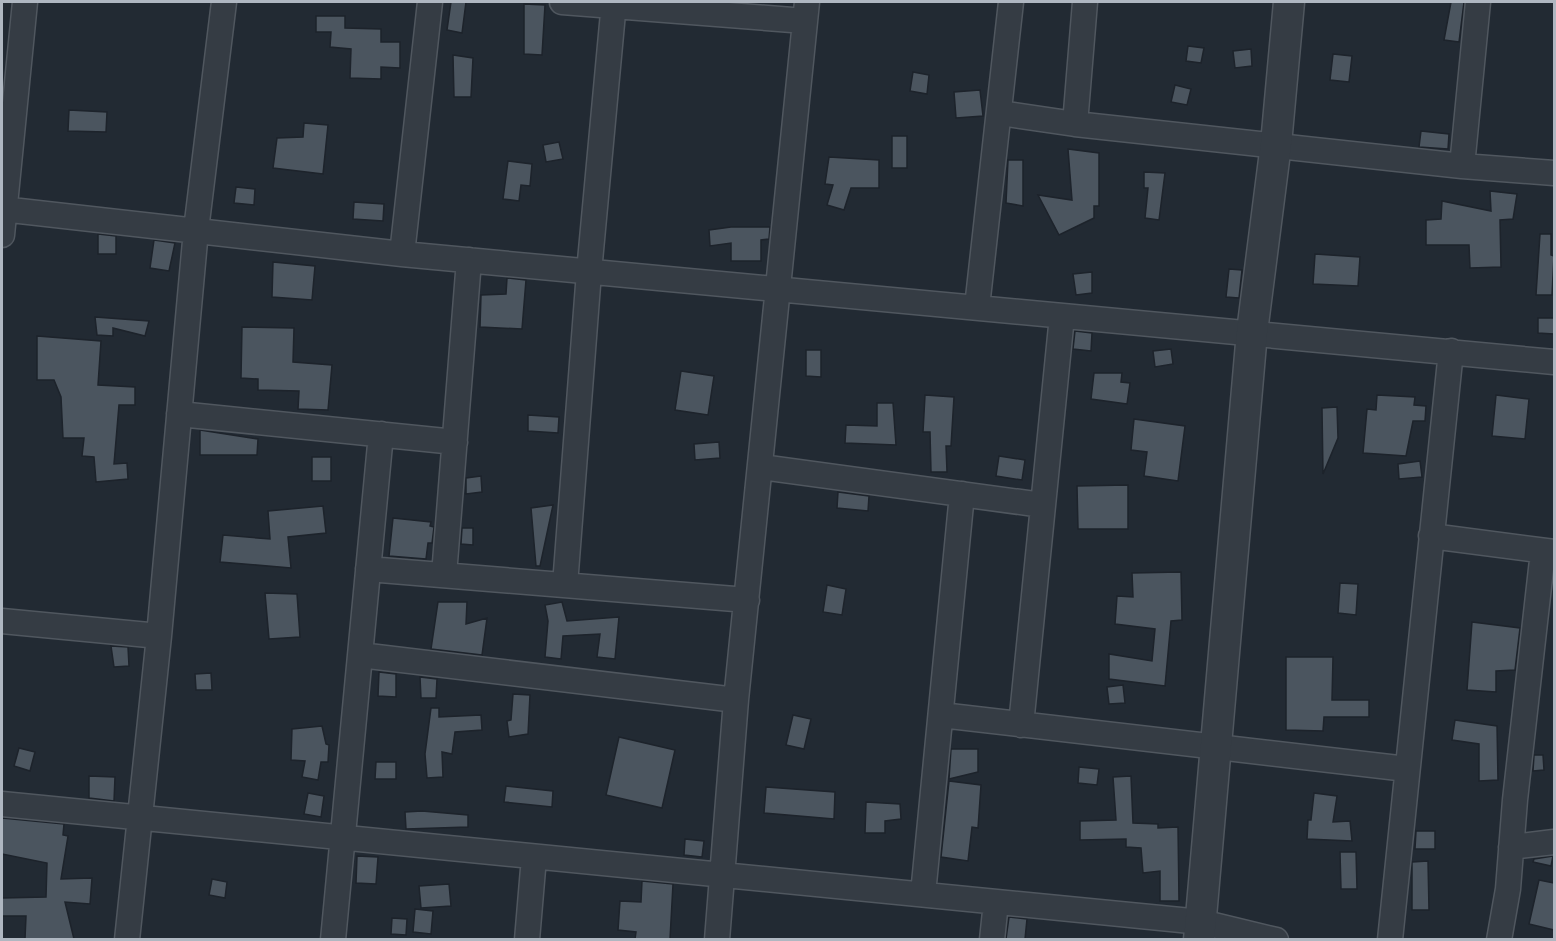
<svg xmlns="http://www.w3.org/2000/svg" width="1556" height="941" viewBox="0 0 1556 941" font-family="'Source Sans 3',sans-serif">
	<rect width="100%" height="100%" fill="#222a33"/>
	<path fill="#4b555f" stroke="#1d232b" stroke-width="1.5" d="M451 2H466L462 33 447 30Z
		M1451 2H1464L1459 42 1444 40Z
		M524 4 545 5 542 55 524 54Z
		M316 16H345V28L381 29V42H400V68L381 67V79L350 78 351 49 330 47 331 32H316Z
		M1188 46 1204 48 1201 63 1186 61Z
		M1251 49 1252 66 1235 68 1233 51Z
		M1333 54 1352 56 1349 82 1330 80Z
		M453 55 473 58 471 97H454Z
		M913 72 929 75 927 94 910 91Z
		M1175 85 1191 89 1187 105 1171 102Z
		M980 90 983 116 956 118 954 92Z
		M69 110 107 112 106 132 68 131Z
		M304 123 328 125 323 174 273 168 277 138 303 137Z
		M1421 131 1449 134 1448 149 1419 147Z
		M892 136H907V168H892Z
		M559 142 563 159 546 162 543 145Z
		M1068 149 1099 153V206H1094V218L1059 235 1038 195 1072 200Z
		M829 157 879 160V188H851L844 210 827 205 833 185 825 184Z
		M1008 160H1023V206L1006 203Z
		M508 161 532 164 530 186 521 185 519 201 503 199Z
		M1144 172 1165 173 1159 220 1145 218 1148 188H1144Z
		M236 187 255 189 254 205 234 203Z
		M1490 191 1517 194 1513 219 1500 220 1501 267 1470 268 1469 245H1426V220L1441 219 1442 201 1491 211Z
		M354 202 384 204 383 221 353 219Z
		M731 227H770L769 239 761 240V261H731V243L710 246 709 230Z
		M98 234 116 236V254H98Z
		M1540 234H1551V255L1554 256 1552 295H1536Z
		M154 240 175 243 169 271 150 268Z
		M1315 254 1360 257 1358 286 1313 284Z
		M273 262 315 266 312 300 272 297Z
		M1229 269 1242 270 1239 298 1226 297Z
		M1092 272V293L1076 295 1073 274Z
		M507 278 526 280 522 329 480 327 481 295 506 294Z
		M95 317 149 321 145 336 113 328V336L97 335Z
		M1538 318H1554V334L1538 333Z
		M242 327 294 328 293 362 332 365 328 410 298 409 299 391 258 390V379L241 378Z
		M1075 331 1092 333 1091 351 1073 349Z
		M37 336 101 341 98 385 135 387V405H119L114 464 127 463 128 479 96 482 94 457 82 456 84 438H63L61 397 54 380H37Z
		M1171 349 1173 364 1155 367 1153 351Z
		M806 350H821V377L806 376Z
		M681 371 714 376 708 415 675 410Z
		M1094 373H1122L1121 382 1130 383 1127 404 1091 399Z
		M925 395 954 397 951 446H946L947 472H931L930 432H923Z
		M1377 395 1415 397 1414 405 1426 406 1425 421H1413L1406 456 1363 453 1367 409 1376 410Z
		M1496 395 1529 399 1525 439 1492 436Z
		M877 403H893L896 445 845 443 846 425 877 426Z
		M1337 407 1338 438 1323 474 1322 408Z
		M528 415 559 417 558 433 528 431Z
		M1134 419 1185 426 1178 481 1144 476 1147 452 1131 450Z
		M200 430 258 439 257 455H200Z
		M719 442 720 458 695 460 694 444Z
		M999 456 1025 460 1022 480 996 476Z
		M312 457H331V481H312Z
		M1420 461 1422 477 1399 479 1398 464Z
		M481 476 482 492 466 494V478Z
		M1128 485V529H1078L1077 486Z
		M838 492 869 496 868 511 837 508Z
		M553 505 540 566H536L531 508Z
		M323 506 326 533 288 537 291 568 220 562 223 535 270 539 268 511Z
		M393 518 431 522 430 526 434 527 432 543H428L426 559 389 556Z
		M462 528H473V545L461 544Z
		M1181 572 1182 620 1171 621 1165 686 1109 679V654L1152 661 1155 629 1115 624 1117 596 1133 597 1132 573Z
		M1340 583 1358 584 1356 615 1338 613Z
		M827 585 846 589 842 615 823 612Z
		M265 593 297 594 300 637 269 639Z
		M438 602H467L466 624 487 618 482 655 431 649Z
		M562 602 567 621 619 617 615 659 597 657 600 634 563 636 561 659 545 657 548 621 545 605Z
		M1472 622 1520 628 1515 670 1496 671V692L1467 690Z
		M111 646 128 647 129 666 114 667Z
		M1286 657H1333L1332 700H1369V717H1324L1323 731 1286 730Z
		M379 672 396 674V697L378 696Z
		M211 673 212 690H196L195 674Z
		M420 677 437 679 436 698H421Z
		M1123 685 1125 703 1109 704 1107 687Z
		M513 694 530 695 528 734 509 737 507 721 511 720Z
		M431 708H439V717L481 715 482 730 455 732 452 754 442 752 443 777 427 778 425 754Z
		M793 715 811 719 804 749 786 745Z
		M1455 720 1497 726 1498 780 1479 781V744L1452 740Z
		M322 726 326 744 329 745 328 762H321L318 780 302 777 305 761 291 760 292 729Z
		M619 737 675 750 662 808 606 795Z
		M19 748 35 752 30 771 14 766Z
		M951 749H978V772L949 779Z
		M1534 755H1543L1544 770 1533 771Z
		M376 762H396V779H375Z
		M1079 767 1099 769 1097 785 1078 783Z
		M89 776 115 777 114 801 89 798Z
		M1131 776 1133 823 1158 824V828L1178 827 1179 901H1160V871L1143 873 1141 848 1126 847V839L1080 840V821L1116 820 1113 777Z
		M949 781 981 785 978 828 972 827 968 861 941 857Z
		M506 786 553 791 552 807 504 802Z
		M766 787 835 792 834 819 764 813Z
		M308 793 324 796 321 817 304 814Z
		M1314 793 1337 796 1333 822 1350 821 1352 841 1307 839 1308 820H1311Z
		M866 802 900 804 901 819 885 821V833H865Z
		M422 811 468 815V827L406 829 405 812Z
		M2 818 64 824 63 835 68 836 61 879 92 878 90 904 65 902 74 939H25L26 916H2V898L46 897 47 863 2 854Z
		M1416 831H1435V849H1415Z
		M685 839 704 841 702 857 684 855Z
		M1340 852H1356L1357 889H1341Z
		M357 856 378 857 376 884 356 883Z
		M1553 856 1551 866 1533 862 1534 859Z
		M1428 861 1429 910H1412V862Z
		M212 879 227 882 225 898 209 895Z
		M1539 880 1554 883V930L1529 924Z
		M642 881 673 884 670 939H635L636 932 618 930 620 901 641 902Z
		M449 884 451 906 421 908 419 886Z
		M415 909 433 911 431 934 413 932Z
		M1009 917 1027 919 1025 939H1006Z
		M392 918 407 919 406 935 391 934Z"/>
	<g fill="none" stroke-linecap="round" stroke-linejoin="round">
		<defs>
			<path id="minor" d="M562 2 805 21
				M1000 113 1075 124 1462 166 1554 173
				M1075 124 1085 2
				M1462 166 1478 2
				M2 209 402 254 1554 362
				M2 235 25 2
				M402 254 430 2
				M977 307 1011 2
				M179 414 455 442
				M761 467 1042 505
				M1431 536 1554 552
				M368 569 747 600
				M444 575 469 260
				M565 585 589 272 614 2
				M2 621 159 636
				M360 655 736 700
				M941 715 1407 769
				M1021 725 1062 316
				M2 804 1201 922 1276 940
				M1511 847 1554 842
				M923 894 962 494
				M127 940 159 636 196 230 224 2
				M333 940 381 434
				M527 940 534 857
				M717 940 736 700 807 2
				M992 940 996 902
				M1390 940 1451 351
				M1499 940 1508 889 1515 800 1543 551"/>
			<path id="tertiary" d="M1199 940 1252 332 1276 144 1289 2"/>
		</defs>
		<use href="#minor" stroke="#50575f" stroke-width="27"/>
		<use href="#tertiary" stroke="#50575f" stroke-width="33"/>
		<use href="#minor" stroke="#353c44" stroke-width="24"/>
		<use href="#tertiary" stroke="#353c44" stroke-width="30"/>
	</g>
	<rect width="1556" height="941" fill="none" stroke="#afb7c1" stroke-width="6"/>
</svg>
